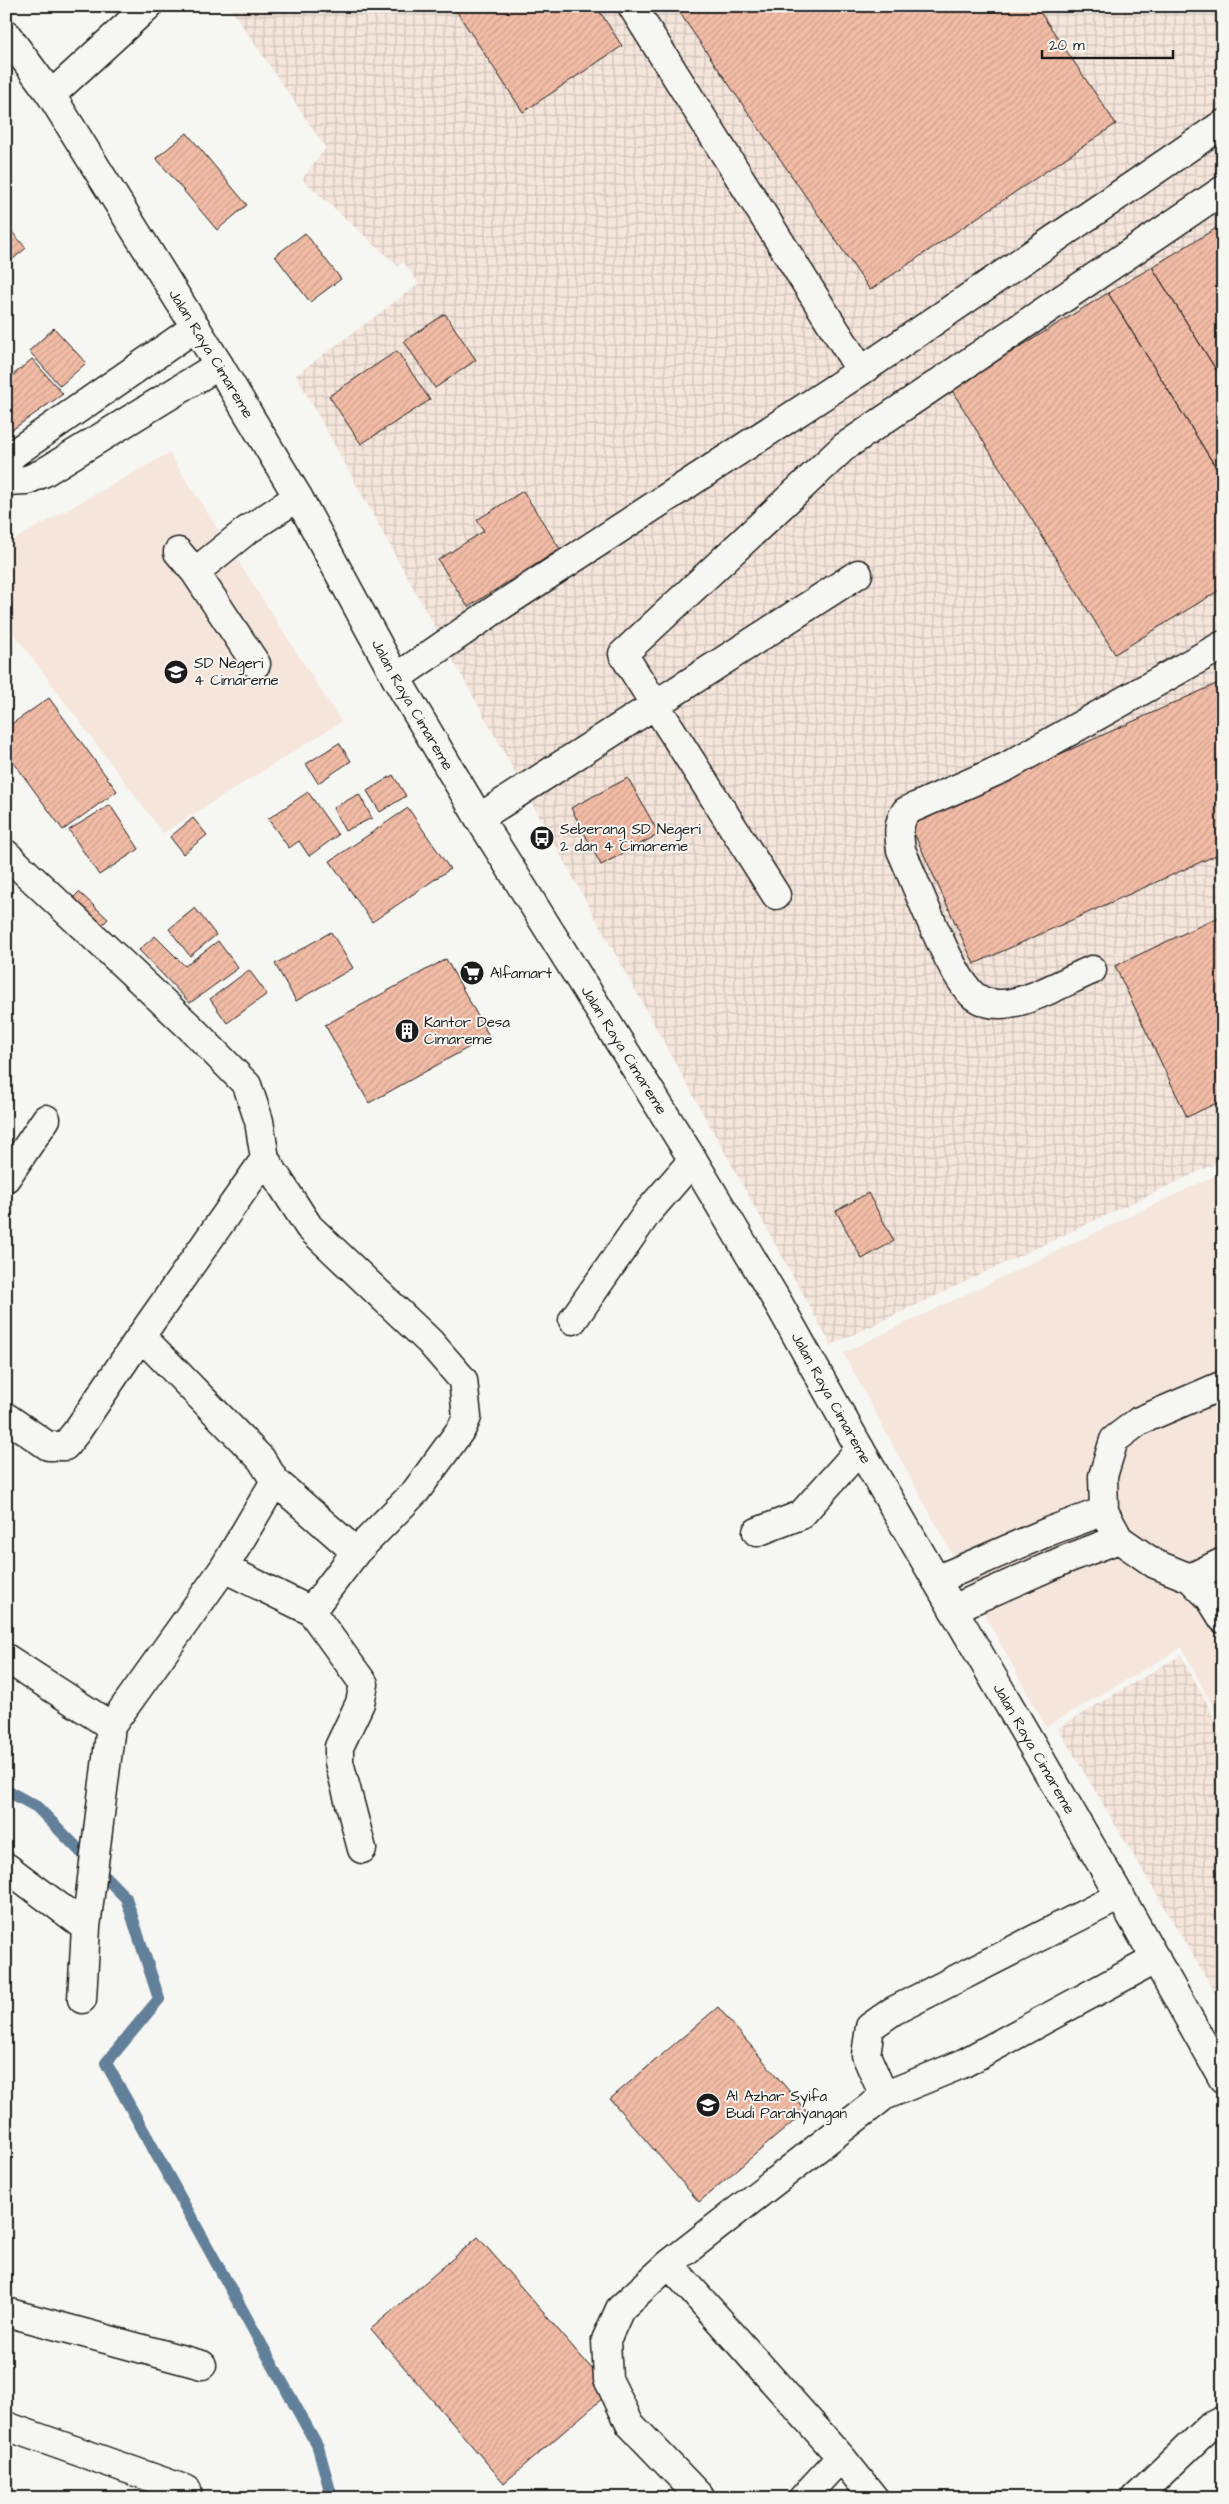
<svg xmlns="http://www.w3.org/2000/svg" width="1229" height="2504" viewBox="0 0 1229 2504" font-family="'Architects Daughter',sans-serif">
	<defs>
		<pattern id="industrial-grid" width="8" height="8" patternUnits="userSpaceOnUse" patternTransform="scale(1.25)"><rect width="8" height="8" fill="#f5e5db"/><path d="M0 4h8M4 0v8" fill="none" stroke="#d1c4bb"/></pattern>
		<pattern id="building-hatch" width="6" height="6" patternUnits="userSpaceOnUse" patternTransform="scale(1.25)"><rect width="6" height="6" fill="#f2bca6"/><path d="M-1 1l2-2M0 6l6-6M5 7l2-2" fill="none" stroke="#cfa18e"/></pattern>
	</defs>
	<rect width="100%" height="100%" fill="#f6f6f2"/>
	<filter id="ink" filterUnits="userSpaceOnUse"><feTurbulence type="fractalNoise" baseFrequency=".02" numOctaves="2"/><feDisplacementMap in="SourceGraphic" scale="10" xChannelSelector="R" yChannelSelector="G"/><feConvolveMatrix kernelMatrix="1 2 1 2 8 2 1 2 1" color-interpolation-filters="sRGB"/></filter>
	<g filter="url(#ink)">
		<path fill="#f5e5db" d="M169 453 341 722 163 833 6 623V544Z
			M1223 1172V1727L1182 1647 1046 1727 843 1353Z"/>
		<path fill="url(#industrial-grid)" d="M229 6H1223V1160L831 1345 296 375 419 284 403 261 398 266 302 179 326 148Z
			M1181 1655 1223 1734V2006L1058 1728Z"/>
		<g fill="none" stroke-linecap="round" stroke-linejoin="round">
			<path stroke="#628099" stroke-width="12" d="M6 1790 37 1807 126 1898 159 1999 106 2063 318 2447 332 2498"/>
		</g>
		<path fill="url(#building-hatch)" stroke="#1c1c1c" d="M453 6H596L622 46 523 112Z
			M675 6H1036L1116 124 870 290Z
			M187 133 247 205 217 230 156 158Z
			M1223 224V381L1152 267Z
			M6 225 26 248 6 265Z
			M305 233 341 279 310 302 275 256Z
			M1152 267 1223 381V479L1108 293Z
			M1108 293 1223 479V588L1115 654 951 389Z
			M445 314 476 360 435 388 404 341Z
			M54 328 86 363 60 386 29 351Z
			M397 351 430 400 361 444 329 396Z
			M32 359 63 394 6 434V381Z
			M523 491 560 549 468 607 438 560 484 531 477 520Z
			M1223 681V852L974 964 909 822Z
			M49 698 117 791 63 830 6 752V728Z
			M339 743 351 761 318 783 306 764Z
			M393 775 406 796 380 812 367 791Z
			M628 778 659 834 601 865 571 808Z
			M308 792 338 835 309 856 299 841 289 848 268 819Z
			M359 794 372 818 345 831 333 808Z
			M110 805 139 849 99 875 69 830Z
			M408 808 450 869 372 922 330 861Z
			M193 818 207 835 183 854 170 837Z
			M79 892 108 919 96 931 67 904Z
			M195 908 216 935 190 956 169 929Z
			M1223 915V1100L1187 1117 1115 966Z
			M331 932 353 968 296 1001 275 964Z
			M155 936 185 966 218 941 238 968 190 1003 139 950Z
			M446 959 489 1036 369 1103 325 1025Z
			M249 970 267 994 227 1023 210 999Z
			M868 1193 894 1241 862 1259 836 1211Z
			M718 2007 806 2111 699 2202 610 2099Z
			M478 2237 611 2391 504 2483 371 2329Z"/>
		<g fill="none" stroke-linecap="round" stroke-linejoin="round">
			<defs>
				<path id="minor" d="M632 6 861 371
					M51 95 148 6
					M6 466 8 459 16 452 196 327
					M6 481 27 480 43 473 219 365
					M178 552 195 572 256 664
					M195 572 246 531 298 497
					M396 678 493 611 861 371 1223 124
					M479 818 858 574
					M6 854 193 1030 247 1085 259 1121 265 1159 309 1227 430 1342 463 1380 467 1417 462 1428 416 1491 356 1552 311 1611 364 1684 360 1703 339 1747V1762L362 1849
					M776 895 623 654 844 447 1223 190
					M1092 970C1067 980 1026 1005 999 1004 990 1004 982 1002 974 996 950 976 916 883 901 850 899 835 897 824 906 811L1006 767 1223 645
					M6 1178 46 1119
					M573 1320 648 1212 693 1160
					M141 1336 261 1459 275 1481 356 1552
					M1223 1385 1139 1421 1114 1440 1103 1476 1104 1511 1119 1539 1155 1564 1190 1578 1210 1598 1223 1619
					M6 1417 48 1446H65L77 1431 141 1336 265 1159
					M757 1532 801 1515 860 1449
					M224 1568 275 1481
					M1190 1578 1223 1562
					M936 1580 1050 1531 1104 1511
					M953 1609 1064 1560 1119 1539
					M6 1658 111 1726 86 1927 82 1999
					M111 1726 224 1568 311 1611
					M6 1867 86 1927
					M884 2096 866 2055 870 2027 893 2011 1120 1896
					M669 2264 884 2096 962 2064 1156 1959
					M6 2312 202 2365
					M6 2426 187 2490
					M841 2457 874 2498
					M701 2498 630 2424 608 2379 606 2340 620 2309 669 2264 841 2457 803 2498
					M1135 2498 1209 2427 1223 2420"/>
				<g id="highway">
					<path id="s1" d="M6 34 51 95 219 365 298 497 396 678 479 818 693 1160 780 1306 860 1449 1120 1896 1223 2079"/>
				</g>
			</defs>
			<use href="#minor" stroke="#1c1c1c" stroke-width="31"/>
			<use href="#highway" stroke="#1c1c1c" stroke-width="31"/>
			<use href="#minor" stroke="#f6f6f2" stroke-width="28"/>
			<use href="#highway" stroke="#f6f6f2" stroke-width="28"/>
		</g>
	</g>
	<defs>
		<symbol id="school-disc" viewBox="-11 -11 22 22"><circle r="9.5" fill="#1c1c1c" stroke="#f6f6f2"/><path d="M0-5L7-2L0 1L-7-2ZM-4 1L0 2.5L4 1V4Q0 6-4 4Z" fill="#fff"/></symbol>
		<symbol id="bus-disc" viewBox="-11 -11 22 22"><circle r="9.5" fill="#1c1c1c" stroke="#f6f6f2"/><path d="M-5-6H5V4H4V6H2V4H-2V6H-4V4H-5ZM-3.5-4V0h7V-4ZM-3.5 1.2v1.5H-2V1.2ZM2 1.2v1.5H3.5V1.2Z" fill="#fff"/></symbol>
		<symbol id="supermarket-disc" viewBox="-11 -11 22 22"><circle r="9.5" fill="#1c1c1c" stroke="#f6f6f2"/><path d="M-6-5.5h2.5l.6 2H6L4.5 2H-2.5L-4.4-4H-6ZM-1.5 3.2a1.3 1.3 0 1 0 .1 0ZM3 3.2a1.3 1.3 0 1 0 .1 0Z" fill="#fff"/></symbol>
		<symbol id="building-disc" viewBox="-11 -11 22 22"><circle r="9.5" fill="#1c1c1c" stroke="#f6f6f2"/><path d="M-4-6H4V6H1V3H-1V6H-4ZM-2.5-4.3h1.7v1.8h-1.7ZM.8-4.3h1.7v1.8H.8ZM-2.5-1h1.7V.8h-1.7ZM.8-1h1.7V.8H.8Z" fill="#fff"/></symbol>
	</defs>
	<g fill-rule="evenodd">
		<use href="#school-disc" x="162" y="658" width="28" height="28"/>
		<use href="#bus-disc" x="528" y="824" width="28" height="28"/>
		<use href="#supermarket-disc" x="458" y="959" width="28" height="28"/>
		<use href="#building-disc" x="393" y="1017" width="28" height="28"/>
		<use href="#school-disc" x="694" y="2091" width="28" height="28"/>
	</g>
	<g text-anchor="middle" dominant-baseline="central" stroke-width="4" stroke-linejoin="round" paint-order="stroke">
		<g font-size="15" fill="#1c1c1c" stroke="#f6f6f2">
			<text stroke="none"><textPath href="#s1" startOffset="380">Jalan Raya Cimareme</textPath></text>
			<text stroke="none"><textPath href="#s1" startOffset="785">Jalan Raya Cimareme</textPath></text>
			<text stroke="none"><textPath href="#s1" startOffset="1190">Jalan Raya Cimareme</textPath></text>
			<text stroke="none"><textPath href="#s1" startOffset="1595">Jalan Raya Cimareme</textPath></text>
			<text stroke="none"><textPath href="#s1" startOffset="2000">Jalan Raya Cimareme</textPath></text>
		</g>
		<g font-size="15" fill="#1c1c1c" stroke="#f6f6f2" text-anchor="start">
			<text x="194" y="663">SD Negeri<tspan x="194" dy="17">4 Cimareme</tspan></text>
			<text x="560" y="829">Seberang SD Negeri<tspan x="560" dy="17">2 dan 4 Cimareme</tspan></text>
			<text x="490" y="973">Alfamart</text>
			<text x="424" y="1022">Kantor Desa<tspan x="424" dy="17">Cimareme</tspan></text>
			<text x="726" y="2096">Al Azhar Syifa<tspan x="726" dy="17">Budi Parahyangan</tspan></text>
		</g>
	</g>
	<rect width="1229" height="2504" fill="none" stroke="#f6f6f2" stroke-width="25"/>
	<rect x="12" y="12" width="1204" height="2479" fill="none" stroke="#1c1c1c" stroke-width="2" filter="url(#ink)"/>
	<path d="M1042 50v8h131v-8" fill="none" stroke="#1c1c1c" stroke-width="2.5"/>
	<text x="1049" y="50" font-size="15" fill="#1c1c1c" stroke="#f6f6f2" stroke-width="4" paint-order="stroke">20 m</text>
</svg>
